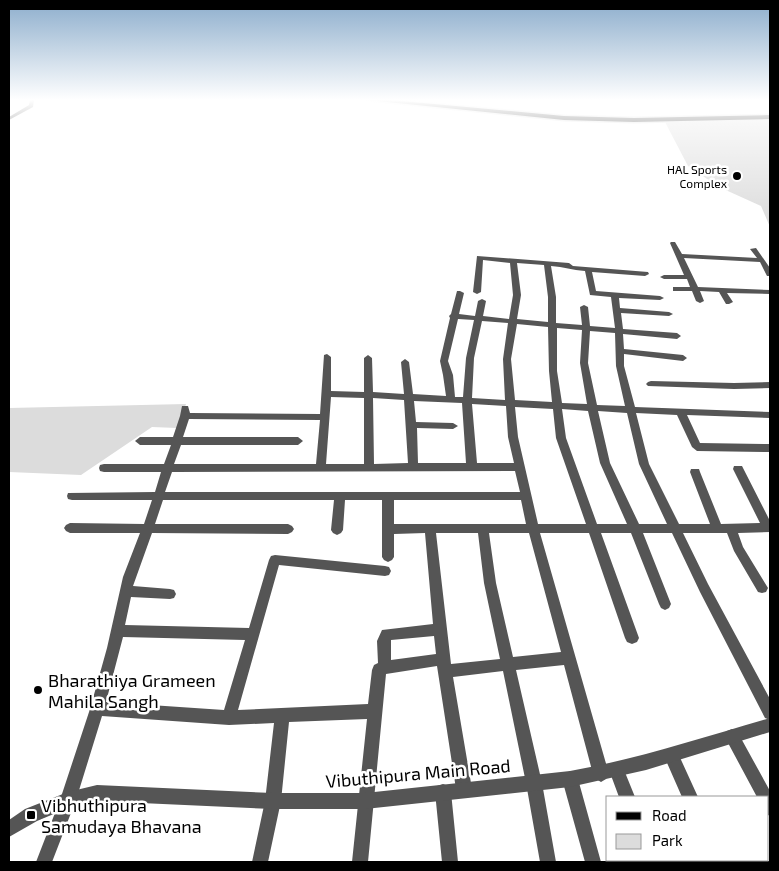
<svg xmlns="http://www.w3.org/2000/svg" width="779" height="871" viewBox="0 0 779 871" font-family="'Exo 2',sans-serif">
	<rect width="100%" height="100%" fill="#fff"/>
	<path fill="#dcdcdc" d="M770 119V227L761 206 719 187 688 166 665 122Z
		M186 404 177 428 152 427 81 475 9 472V408Z"/>
	<g fill="none" stroke-linecap="round" stroke-linejoin="round">
		<defs>
			<path id="primary" d="M367 100H391L564 116 634 118 770 115V119L634 122 564 120Z"/>
		</defs>
		<use href="#primary" stroke="#dbdbdb" stroke-width="3"/>
		<path fill="#555" fill-rule="evenodd" d="M671 242H675L682 254 757 258 750 249 756 248 770 268V276H767L760 262 684 258 698 287 770 290V294L727 293 733 302 729 304H726L719 292 700 291 704 301 700 303 696 301 692 291H673V287H690L687 279H664L660 277 664 275H684L670 243Z
			M477 256 569 263 573 266 648 272 649 274 645 276 592 272 596 291 660 296 664 298 660 300 619 298 620 308 669 312 673 314 669 316 621 313 623 329 677 333 681 336 677 339 623 334 624 349 683 355 687 358 683 361 624 354V366L635 407 770 412V418L687 415 700 443 770 444V452L697 451 692 447 677 415 636 413 649 464 679 524H710L690 472 691 469H699L700 472 721 524 760 523 733 469 734 466H742L770 521V532L738 533 743 547 768 588 766 592 762 593 758 592 734 551 727 533H683L708 584 770 699V720L765 718 700 592 672 533H643L671 604 669 608 665 610 661 608 659 604 631 533H601L639 638 637 642 632 644 627 642 625 638 589 533H540L609 774 606 779 601 782 596 779 593 774 564 665 516 670 542 783 556 862H540L526 783 503 671 453 677 472 789 470 795 464 797 458 795 456 789 437 666 386 674 368 862H352L367 719 289 722 281 801 268 862H252L265 801 274 723 229 725 102 716 76 800 52 862H36L60 800 90 709 107 648 123 577 140 533H70L66 531 64 528 66 525 70 523 144 524 152 500H72L68 499 67 496 68 493 155 492 161 472H104L100 471 99 468 100 465 104 464H164L171 445H140L135 441 140 437H173L180 416 182 406H188L190 413 320 414 324 355 327 354 331 357V391L364 392V358L368 355 372 358 373 392 404 394 401 362 405 359 409 362 413 394 446 396 443 375 440 361 450 318 449 316 451 314 457 291H460L464 293 459 314 475 316 478 301 482 299 486 301 483 316 509 319 513 295 510 263 483 260 481 292 477 294 473 292ZM517 263 544 265 548 297V322L517 319 521 295ZM551 266C564 267 572 270 585 271L590 295 611 297 615 328 590 326 588 307 584 305 580 307 582 325 556 323V297ZM458 319 474 320 466 358 463 397H455L453 375 448 361ZM482 321 508 323 503 359 505 400 472 398 474 358ZM517 324 548 327 549 371 552 402 515 400 511 359ZM557 328 582 330 580 363 587 404 562 403 557 371ZM590 331 615 333 616 366 625 406 597 405 588 363ZM331 397 364 398V464H326ZM373 398 404 400 408 463 374 464ZM414 401 462 403 466 463H418L417 428 453 429 458 426 453 423 416 422ZM472 404 506 406 508 437 514 463H477ZM515 407 553 409 556 438 586 524H538L518 437ZM562 409 588 411 600 463 627 524H597L566 438ZM598 411 627 413 639 464 667 524H639L610 463ZM189 419 320 420 316 464H174L181 445H298L303 441 298 437H183ZM515 471 520 492H165L172 472ZM163 500H334L331 530 333 533 337 535 341 533 343 530 345 500H382V557L384 560 388 562 392 560 394 557V534L425 533 433 624 382 630 377 641 378 663 374 665 372 670 368 704 238 710 279 565 385 576 389 575 391 571 389 567 385 566 275 555 271 556 269 560 249 628 125 625 131 597 170 599 174 598 176 594 174 590 170 589 133 586 152 533 288 534 292 532 294 529 292 526 288 524H155ZM394 500H521L526 524H394ZM436 533H478L484 583 500 659 451 664ZM489 533H529L561 652 513 657 496 583ZM434 636 436 654 391 660V640ZM123 637 245 640 224 710 106 702Z
			M651 381 734 383 770 382V388L734 389 648 386 646 384 648 382Z
			M732 729 737 731 770 791V816L768 815V797H757L727 741 725 736 727 731Z
			M672 748 677 751 698 797H682L664 756 667 751Z
			M617 762 622 765 635 797H619L609 770 612 765Z
			M570 771 575 774 578 779 601 862H585L562 779 565 774Z
			M443 784 449 786 451 792 458 862H442L435 792 437 786Z
			M642 860H658L659 862H643Z
			M710 860H726L727 862H711Z"/>
		<path fill="#555" fill-rule="evenodd" d="M770 718V732L646 770 570 787 365 809H273L97 801 68 808 37 821 9 837V820L25 809 68 792 97 785 273 793H365L570 771C638 759 704 737 770 718Z"/>
		<path fill="#222" fill-rule="evenodd" d="M30 100H34L33 107 9 120V117L29 105Z"/>
		<use href="#primary" fill="#000" fill-rule="evenodd"/>
	</g>
	<linearGradient id="sky" x2="0" y2="1"><stop stop-color="#8cadcc"/><stop offset="0.45" stop-color="#fff"/><stop offset="1" stop-color="#fff" stop-opacity="0"/></linearGradient>
	<rect width="779" height="222" fill="url(#sky)"/>
	<g fill="#000" stroke="#fff" stroke-width="2">
		<circle cx="737" cy="176" r="5"/>
		<circle cx="38" cy="690" r="5"/>
		<rect x="26" y="810" width="10" height="10" rx="2.5"/>
	</g>
	<g text-anchor="middle" dominant-baseline="central" stroke-width="5" stroke-linejoin="round" paint-order="stroke">
		<g font-size="12" fill="#000" stroke="#fff" text-anchor="end">
			<text x="727" y="169">HAL Sports<tspan x="727" dy="14">Complex</tspan></text>
		</g>
		<g font-size="18" fill="#000" stroke="#fff" text-anchor="start">
			<text x="48" y="680">Bharathiya Grameen<tspan x="48" dy="21">Mahila Sangh</tspan></text>
			<text x="41" y="805">Vibhuthipura<tspan x="41" dy="21">Samudaya Bhavana</tspan></text>
		</g>
		<g font-size="18" fill="#000" stroke="#fff">
			<text transform="translate(418 773) rotate(-5)">Vibuthipura Main Road</text>
		</g>
	</g>
	<rect width="779" height="871" fill="none" stroke="#000000" stroke-width="20"/>
	<rect x="606" y="796" width="162" height="65" fill="#ffffff" stroke="#999999"/>
	<rect x="616" y="812" width="25" height="8" fill="#000000" stroke="#999999"/>
	<text x="652" y="821" font-size="15" fill="#000000">Road</text>
	<rect x="616" y="834" width="25" height="15" fill="#dcdcdc" stroke="#999999"/>
	<text x="652" y="846" font-size="15" fill="#000000">Park</text>
</svg>
